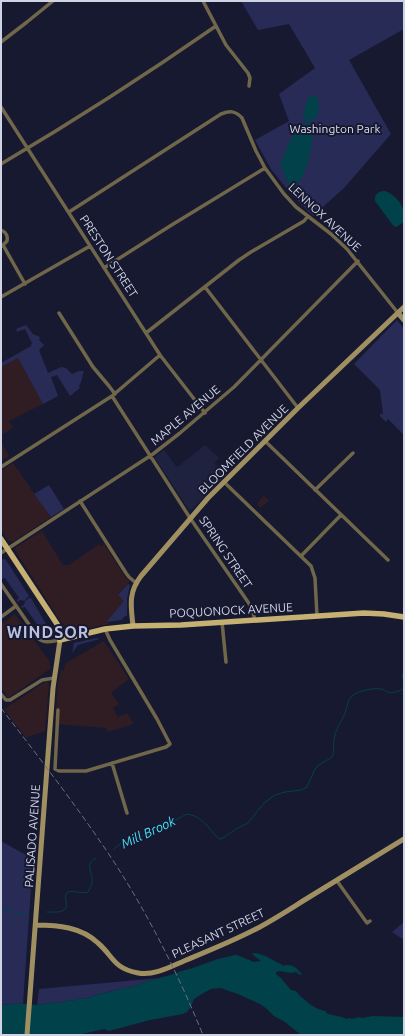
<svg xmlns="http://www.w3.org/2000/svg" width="405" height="1036" viewBox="0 0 405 1036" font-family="Ubuntu,sans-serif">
	<rect width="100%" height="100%" fill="#171931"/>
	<path fill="#2f1d23" d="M18 358 43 404 9 421 13 428 1 435V367Z
		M1 442 9 456 1 461Z
		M13 463 51 517 13 542 8 541 1 529V471Z
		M264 496 265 497H266L269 501 260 508 257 504 259 501Z
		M42 531 63 565H69L99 544 100 546 104 544 126 578 130 581 118 595 125 601 107 621 109 624 74 631 65 626 60 621 15 550 16 547Z
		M15 614 50 662V669L8 698 1 688V624Z
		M104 641 129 679 111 693 119 704 113 708 118 717 127 713 134 724 108 732 106 728 55 724 58 684 61 668 63 672 66 663Z
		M45 682H48L49 685 45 731 26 738 4 709Z"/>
	<path fill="#1f223f" d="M205 445 219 458 214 463 226 475 192 509 189 510 155 458V457L164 450 176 466H179Z"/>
	<path fill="#282b55" d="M241 1H404V29L349 60 391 134 344 188 313 216 291 194 271 169 255 140 289 121 279 94 315 68 289 24 258 30Z
		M397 320 404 329V435L388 419 386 422 380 416V414H383L380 390 354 364Z
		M26 325 33 334 40 337 39 340 44 345 39 350 48 373 61 367 66 368 72 374 79 371H84L81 382 79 386 80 388 70 396 57 375 51 377 58 396 43 404 18 358 1 367V363L31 346 32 343 25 329 17 332 16 329Z
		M49 485 64 509 51 517 34 494Z
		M4 559 6 560 29 596 24 601 21 600 17 602V600L19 598 5 578 1 579V560Z
		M128 584 130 585 127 599V616H125L121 620 108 622 107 621 124 601 118 595Z
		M29 598H31L50 631V638C46 641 41 638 38 634L41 630 25 607 22 608H21L22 606 24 605 25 601Z
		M96 638 100 639 78 645 72 653 74 643Z
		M1 841 33 859 23 1004 15 1003 12 1004 1 1005Z
		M404 922V940L392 932Z
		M159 978 145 982 135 986 99 994 86 999 80 998 73 1001 67 1000 64 1003 58 1002 37 1005 39 989Z"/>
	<path fill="#01414a" d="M314 95 317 97C319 104 320 113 315 119L310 120V125L314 129C311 145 310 163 302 177 295 190 288 186 284 174 283 172 281 168 281 165 281 159 296 126 301 124 303 123 305 123 307 122L308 120 303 118C303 114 305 112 305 108 307 101 307 97 314 95Z
		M385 191C393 193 403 204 404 212 405 215 404 219 404 222L398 226 395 227 392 224 375 201C374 194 379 191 385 191Z
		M252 953C263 953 271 960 281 964L283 966C292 963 297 968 302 975H300L296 972 291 973 279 971 276 972V974L281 978 291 990 296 991 300 996 311 1005 318 1009 325 1011 328 1014 342 1017 346 1019 349 1018 352 1019 359 1017 362 1018 373 1016 404 1017V1035H301L285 1022 274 1016 267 1009 260 1004 238 994 226 990 221 988 211 989 200 995 194 999 190 1008 187 1012 183 1014 150 1020 109 1031 104 1029 78 1035H1V1005L12 1004 15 1003 37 1005 58 1002 64 1003 67 1000 73 1001 80 998 86 999 99 994 135 986 145 982 174 974 181 971 193 968 218 959 235 955H237L254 962 260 961V960L254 956Z"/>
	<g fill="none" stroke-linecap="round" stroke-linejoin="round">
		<path stroke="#01414a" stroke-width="1" d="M404 672 402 676 404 679
			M114 849 121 843 150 833 187 814C201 815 208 828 218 838L219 839 223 838 236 829 248 823 264 803 275 795 285 792 301 790 307 787 315 769 319 765 332 757C335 751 333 745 334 739 336 728 341 723 345 713 347 708 347 700 352 696 355 693 361 691 366 690 370 689 377 688 381 689 383 689 385 691 387 692 393 693 399 692 404 688
			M1 909 18 913 27 914
			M47 912C52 912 60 913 64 910 70 907 62 896 68 892 72 890 81 894 88 892 89 889 92 886 92 883 94 872 83 865 96 858"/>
		<path stroke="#706649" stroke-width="3.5" d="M203 1 226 45 248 73 250 78 249 86
			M1 42 27 22 53 1
			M1 107 160 355 205 413
			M1 164C74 121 147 74 216 26
			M69 212 221 114C229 111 235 110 242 118L256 151 265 168 284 194 296 207 331 234 347 249 398 313
			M1 230C6 232 8 236 7 241L2 246
			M3 245 25 284
			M104 268 170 226 265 168
			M205 287 298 408
			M1 297 90 246
			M59 313 93 367 109 386 115 394
			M146 333 239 260 251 252 304 221 308 216
			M112 396 190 518 248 602 252 609 255 620
			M265 441 388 560
			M1 467 112 396 160 355
			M224 482 311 566 315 578 317 616
			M315 490 353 453
			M80 501 126 573 129 577 136 583
			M1 553 153 454 180 433 234 387 358 261
			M301 556 341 515
			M1 584 39 639C45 644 53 641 60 640
			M1 617 16 606
			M222 622 226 662
			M1 694 6 700H10L42 680 54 678
			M58 710 55 769 59 771H86L166 747 170 744 157 719 110 640 105 629
			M112 763 127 813
			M337 881 367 923 370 921"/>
		<path stroke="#a09061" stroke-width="5" d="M398 313 404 320
			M133 626C131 606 128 593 141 576L208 498 298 408 404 307
			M36 925C58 925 81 927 98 943 114 957 113 968 138 973 154 976 170 967 184 961 208 951 233 941 256 929 275 919 293 907 311 896 342 877 373 858 404 839
			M27 1035 53 688 60 640"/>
		<path stroke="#c6b173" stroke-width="5.5" d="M1 539 57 624 60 631V640L105 629 133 626 181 625 364 613 384 614 404 617"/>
		<path stroke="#6b6d82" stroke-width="1" stroke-dasharray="6 3" stroke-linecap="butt" d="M1 708C40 759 80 810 116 865 150 918 179 976 203 1035"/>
	</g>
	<g text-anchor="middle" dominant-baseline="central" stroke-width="4" stroke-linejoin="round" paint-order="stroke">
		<g font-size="12" fill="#dcdff1" stroke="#171931">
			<text x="335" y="128">Washington Park</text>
		</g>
		<g font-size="12" fill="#d0d3e3" stroke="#171931">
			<text transform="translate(325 217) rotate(43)">LENNOX AVENUE</text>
			<text transform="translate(109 256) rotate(57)">PRESTON STREET</text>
			<text transform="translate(185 415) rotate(-40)">MAPLE AVENUE</text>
			<text transform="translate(243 449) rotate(-45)">BLOOMFIELD AVENUE</text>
			<text transform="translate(226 552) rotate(56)">SPRING STREET</text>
			<text transform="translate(231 610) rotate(-3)">POQUONOCK AVENUE</text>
			<text transform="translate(32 836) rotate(-86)">PALISADO AVENUE</text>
			<text transform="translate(218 933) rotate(-25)">PLEASANT STREET</text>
		</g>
		<g font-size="13" font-style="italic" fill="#46e0f8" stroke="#171931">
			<text transform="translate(148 832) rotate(-25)">Mill Brook</text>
		</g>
		<g font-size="16" font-weight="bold" letter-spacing="1" fill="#bbc0df" stroke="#171931">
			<text x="48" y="632">WINDSOR</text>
		</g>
	</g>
	<rect width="405" height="1036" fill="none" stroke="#d0d3e3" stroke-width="4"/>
</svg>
